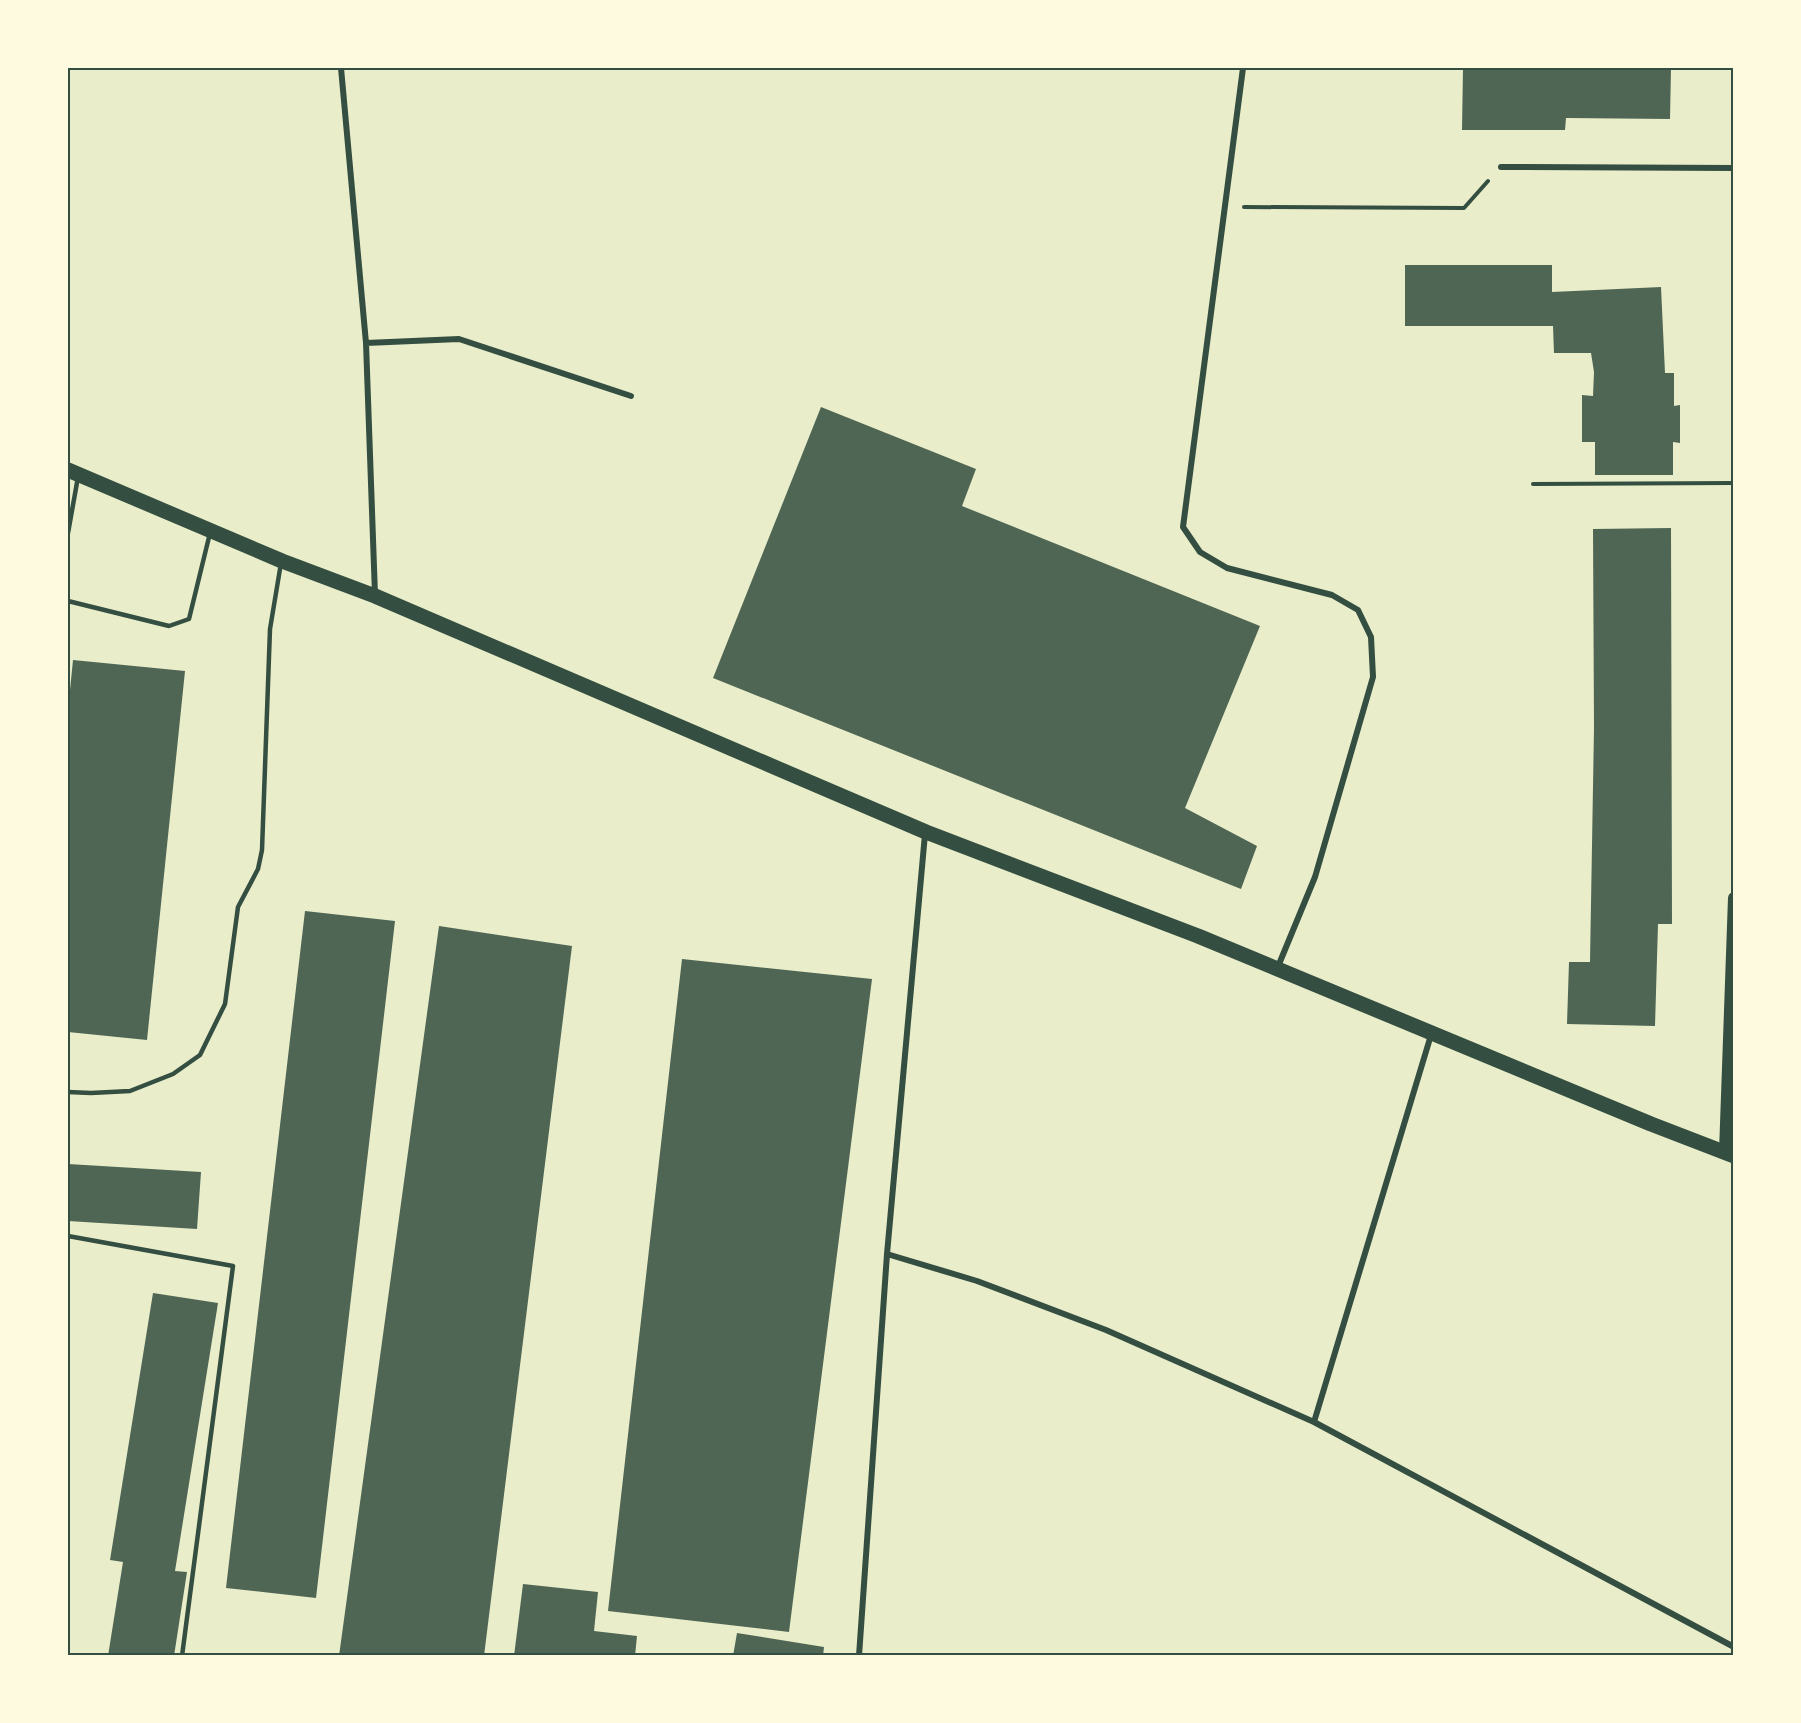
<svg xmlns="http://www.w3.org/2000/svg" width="1801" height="1723" viewBox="0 0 1801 1723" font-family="Manrope,sans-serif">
	<rect width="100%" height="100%" fill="#e9edc9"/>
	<path fill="#4f6655" d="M1463 68H1671L1670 119 1566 118 1565 130H1462Z
		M1405 265H1552V292L1661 287 1665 373H1674V406L1680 405V443L1673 442V475H1595V442H1582V395L1593 396 1594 372 1591 353H1554L1553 326H1405Z
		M821 407 976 469 962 506 1260 626 1185 808 1257 846 1241 889 713 678Z
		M1671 528 1672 924H1658L1655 1026 1567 1024 1569 962H1590L1594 728 1593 529Z
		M73 660 185 671 147 1040 68 1032V710Z
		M305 911 395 921 316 1598 226 1588Z
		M439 926 572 946 484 1656H339Z
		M682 959 872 979 789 1632 608 1611Z
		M68 1164 201 1172 197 1229 68 1221Z
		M153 1293 218 1303 175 1571 187 1572 174 1656H108L123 1562 110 1560Z
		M523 1584 598 1592 594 1631 637 1636 635 1656H514Z
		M737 1633 824 1647 823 1656H733Z"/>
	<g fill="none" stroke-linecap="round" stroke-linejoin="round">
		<path stroke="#344e41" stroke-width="4" d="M1244 207 1464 208 1488 181
			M1533 484 1734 483"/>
		<path stroke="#344e41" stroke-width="4.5" d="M68 533 78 477
			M68 601 169 626 189 619 210 533
			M68 1092 91 1093 130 1091 173 1074 200 1055 225 1004 238 907 258 869 262 850 270 629 281 563
			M68 1236 233 1266 182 1656"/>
		<path stroke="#344e41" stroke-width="6" d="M341 68 366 343 375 595
			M1243 68 1183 527 1200 552 1227 568 1332 595 1358 610 1371 637 1373 677 1315 877 1277 969
			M1501 167 1734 168
			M366 343 459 339 631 396
			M887 1254 977 1281 1106 1330 1314 1422 1734 1647
			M1314 1422 1431 1035
			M859 1656 887 1254 925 834"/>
		<path stroke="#344e41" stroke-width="12" d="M1725 1152 1734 898"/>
		<path stroke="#344e41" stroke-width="15" d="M68 470 282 561 375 596 926 832 1198 936 1651 1124 1734 1156"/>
	</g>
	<rect width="1801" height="1723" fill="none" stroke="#fefae0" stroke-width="138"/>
	<rect x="69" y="69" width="1663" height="1585" fill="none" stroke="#344e41" stroke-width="2"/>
</svg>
